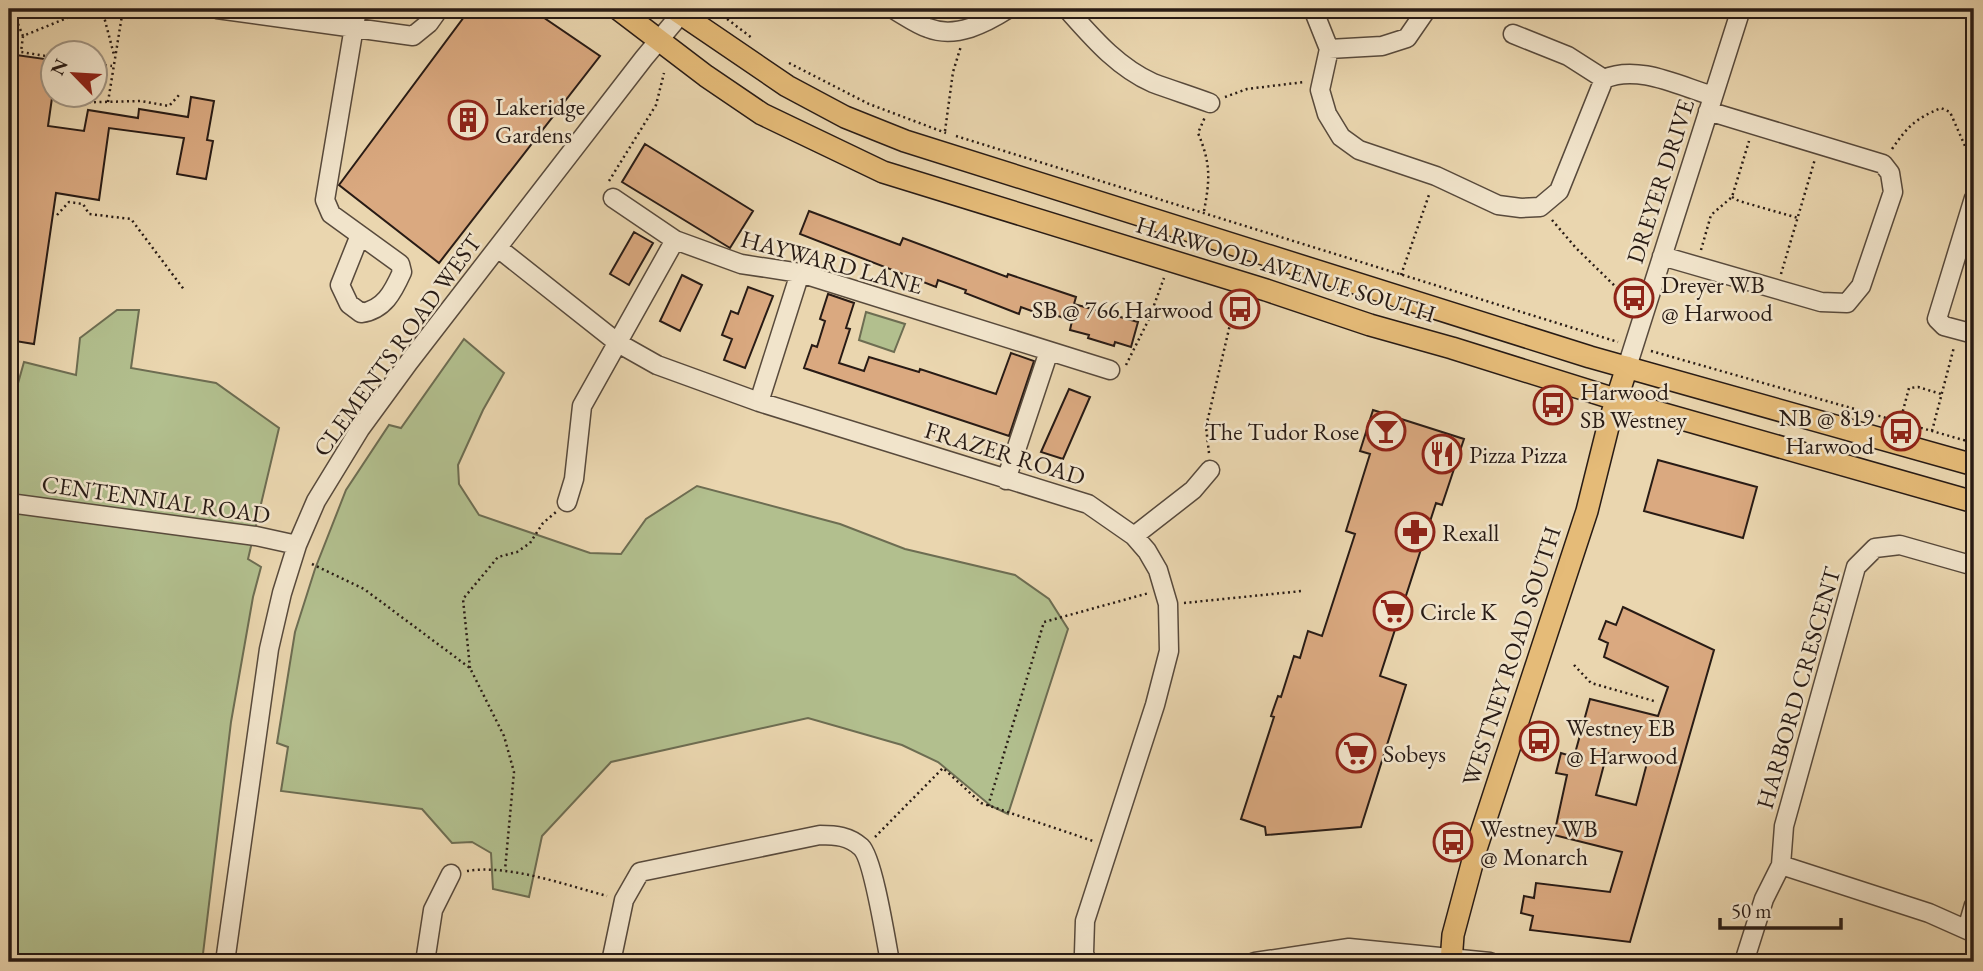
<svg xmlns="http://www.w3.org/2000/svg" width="1983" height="971" viewBox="0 0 1983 971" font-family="'EB Garamond',serif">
	<rect width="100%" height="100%" fill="#ead6af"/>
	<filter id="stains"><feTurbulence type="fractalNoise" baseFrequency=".00286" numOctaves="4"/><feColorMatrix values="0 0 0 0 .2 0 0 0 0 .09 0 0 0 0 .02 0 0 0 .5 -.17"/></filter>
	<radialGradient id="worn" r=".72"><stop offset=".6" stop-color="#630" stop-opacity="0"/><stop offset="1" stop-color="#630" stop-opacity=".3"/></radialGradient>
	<path fill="#b2bf8e" stroke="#6d6d52" stroke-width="2" d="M117 310H139L131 368 216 383 279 428 248 559 261 567 253 597 231 722 202 962H9V433L15 394 24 362 76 375 80 338Z
		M866 312 905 324 894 352 859 340Z
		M464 339 504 373 483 410 458 465 459 484 479 515 590 553 621 554 646 519 697 486 840 524 905 549 1015 575 1049 599 1068 629 1008 814 991 806 938 762 902 745 808 718 611 762 542 836 529 897 493 889 491 853 472 842 452 843 422 809 281 791 288 747 277 743 295 632 315 569 346 490 389 425 401 428Z"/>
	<path fill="#daa980" stroke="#281b15" stroke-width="2" fill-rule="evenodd" d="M470 9H531L600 56 439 263 339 185Z
		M9 54 52 60V98L48 126 84 131 88 110 138 118 139 109 188 117 191 97 214 101 207 140 213 141 206 179 177 174 184 138 109 128 99 200 56 193 34 344 9 340Z
		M645 144 753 211 730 248 622 182Z
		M809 211 900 245 903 238 1007 277 1008 274 1076 297 1074 304 1138 322 1131 347 1115 342 1114 346 1088 338 1089 335 1070 330 1072 321 1050 313 1048 317 1021 307 1019 314 965 293 966 290 938 280 936 287 800 234Z
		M634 232 653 243 629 285 610 274Z
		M682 275 702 285 680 331 660 321Z
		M748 287 773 296 745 368 724 360 732 339 722 335 731 311 738 314Z
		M828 294 854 303 846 328 850 329 839 363 864 371 869 357 919 372 920 369 996 394 1011 353 1034 361 1009 436 804 368 812 345 817 347 825 321 820 319Z
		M1069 389 1090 397 1063 459 1041 452Z
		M1373 410 1464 439 1442 505 1436 503 1380 676 1406 685 1361 827 1266 835 1265 827 1241 819 1274 717 1271 716 1278 696 1281 697 1294 656 1300 658 1308 631 1322 636 1355 534 1346 531 1370 454 1360 451Z
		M1658 460 1757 487 1743 538 1644 511Z
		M1623 607 1714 650 1630 942 1530 930 1533 916 1521 913 1524 896 1534 898 1536 883 1610 892 1622 852 1554 835 1567 775 1556 773 1561 753 1574 757 1590 699 1658 716 1668 687 1604 657 1608 643 1599 639 1606 621 1616 625ZM1607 753 1647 763 1636 805 1596 795Z"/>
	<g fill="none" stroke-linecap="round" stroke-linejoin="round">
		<defs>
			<path id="minor" d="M217 9 413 36 429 23 439 9
				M357 9 325 200 331 214 400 264 402 272C393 292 384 310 361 313L349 304 340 285 360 235
				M893 9C904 15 916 24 928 28 956 39 986 23 1008 9
				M1067 9C1092 37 1117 67 1153 83 1172 90 1191 96 1210 103
				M1313 9 1329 49 1320 90 1327 114 1341 137 1359 150 1436 176 1498 205 1521 208 1540 207 1559 191 1604 79C1638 64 1679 86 1713 96
				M9 11 16 9
				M1513 34 1568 56 1604 79
				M1329 49 1382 46 1407 38 1427 9
				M613 198 675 240 741 264 800 273 1110 370
				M1974 198 1937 319 1944 326 1974 334
				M498 248 618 343 657 365 759 402 1088 504 1134 536 1147 551 1158 570 1168 604 1169 651 1155 705 1085 921 1084 953 1087 962
				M1662 256 1821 302 1847 303 1861 286 1893 192 1890 173 1883 164 1708 111
				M1627 367 1741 9
				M759 402 800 273
				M1006 480 1049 351
				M567 502 574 479 582 406 675 240
				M9 503 256 536 297 545
				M1134 536 1193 490 1210 470
				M1781 865 1929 913 1974 933
				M1967 929 1974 905
				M225 962 269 649 282 593 297 545 316 501 360 429 409 362 644 58 685 9
				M425 962 433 910 451 874
				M611 962 624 900 640 872 820 835C836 835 849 836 861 847 873 858 886 941 890 962
				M1255 962 1349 948 1490 962
				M1744 962 1764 899 1781 865 1784 826 1856 567 1875 548 1900 545 1974 566"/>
			<path id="major" d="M618 9 706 76 762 114 883 172 1266 290 1370 325 1452 348 1650 410 1974 502
				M674 9 787 86 845 117 905 141 1590 357 1974 465
				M1451 962 1453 935 1476 849 1587 511 1609 423 1627 367"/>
		</defs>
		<use href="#minor" stroke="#584a3c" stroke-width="21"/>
		<use href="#major" stroke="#281b15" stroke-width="24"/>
		<path stroke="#281b15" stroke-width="2.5" stroke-dasharray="2 3.5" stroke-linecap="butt" d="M102 9 114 55
			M714 9 752 38
			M18 24 23 36 89 9
			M23 36 21 52 52 57
			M789 63 869 104 946 133
			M94 64 112 66
			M1225 97 1247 89 1304 82
			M108 102 123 9
			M61 103 141 101 169 106 179 95
			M945 131 953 72 961 46
			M956 136 1618 342
			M1892 149C1908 126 1915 119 1941 108L1950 112 1965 146
			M609 181 656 105 664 73
			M1732 197 1739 201 1798 218
			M1204 211C1210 179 1211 164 1198 133L1205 117
			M57 215 69 202 83 204 89 214 131 219 185 291
			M1552 220 1576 248 1622 293
			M1701 250 1711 215 1732 197 1749 141
			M1781 274 1815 159
			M1401 275 1430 192
			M1651 351 1974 443
			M1126 365 1149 319 1164 278
			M1900 422 1909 388 1918 387 1941 394
			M1932 431 1954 347
			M1209 453 1206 427 1236 299
			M312 564 364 589 470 668 504 736 514 772 505 870
			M1184 603 1302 591
			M1574 665 1591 683 1654 701
			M470 668 463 599 498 557 517 552 530 543 543 523 556 512
			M988 806 1044 622 1149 593
			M875 837 943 768 981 803 1093 841
			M467 871C508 864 566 885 607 896"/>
		<use href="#minor" stroke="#f1e4cb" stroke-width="18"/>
		<use href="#major" stroke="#e5bb78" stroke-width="21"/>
	</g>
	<defs>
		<symbol id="building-ring" viewBox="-11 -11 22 22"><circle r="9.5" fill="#f1e4cb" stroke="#8f2418" stroke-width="1.5"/><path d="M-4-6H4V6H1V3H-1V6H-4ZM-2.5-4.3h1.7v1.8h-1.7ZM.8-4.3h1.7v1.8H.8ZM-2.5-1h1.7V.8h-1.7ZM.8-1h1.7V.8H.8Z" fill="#8f2418"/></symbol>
		<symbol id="bus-ring" viewBox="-11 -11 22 22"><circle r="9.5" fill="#f1e4cb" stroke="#8f2418" stroke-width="1.5"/><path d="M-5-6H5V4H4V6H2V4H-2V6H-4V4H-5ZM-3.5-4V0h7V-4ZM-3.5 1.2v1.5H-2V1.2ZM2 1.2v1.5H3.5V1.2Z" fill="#8f2418"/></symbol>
		<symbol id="bar-ring" viewBox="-11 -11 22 22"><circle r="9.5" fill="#f1e4cb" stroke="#8f2418" stroke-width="1.5"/><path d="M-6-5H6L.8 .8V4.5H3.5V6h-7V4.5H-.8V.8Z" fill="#8f2418"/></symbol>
		<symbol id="restaurant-ring" viewBox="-11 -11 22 22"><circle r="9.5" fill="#f1e4cb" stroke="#8f2418" stroke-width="1.5"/><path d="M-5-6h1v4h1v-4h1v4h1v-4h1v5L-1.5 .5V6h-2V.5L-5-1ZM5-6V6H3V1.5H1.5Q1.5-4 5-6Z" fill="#8f2418"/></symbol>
		<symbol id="pharmacy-ring" viewBox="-11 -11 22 22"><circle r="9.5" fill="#f1e4cb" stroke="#8f2418" stroke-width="1.5"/><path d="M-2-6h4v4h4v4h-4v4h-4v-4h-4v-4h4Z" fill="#8f2418"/></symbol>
		<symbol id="supermarket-ring" viewBox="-11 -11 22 22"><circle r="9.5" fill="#f1e4cb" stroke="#8f2418" stroke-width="1.5"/><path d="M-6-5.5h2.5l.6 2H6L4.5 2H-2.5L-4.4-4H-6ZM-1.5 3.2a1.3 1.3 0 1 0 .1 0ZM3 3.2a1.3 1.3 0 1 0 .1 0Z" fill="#8f2418"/></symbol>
	</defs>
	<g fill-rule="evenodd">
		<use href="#building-ring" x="446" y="98" width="44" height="44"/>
		<use href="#bus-ring" x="1612" y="276" width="44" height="44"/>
		<use href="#bus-ring" x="1218" y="287" width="44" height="44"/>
		<use href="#bus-ring" x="1531" y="383" width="44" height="44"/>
		<use href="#bar-ring" x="1364" y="409" width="44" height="44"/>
		<use href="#bus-ring" x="1879" y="409" width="44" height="44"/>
		<use href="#restaurant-ring" x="1420" y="432" width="44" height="44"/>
		<use href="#pharmacy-ring" x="1393" y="510" width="44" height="44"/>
		<use href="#supermarket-ring" x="1371" y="589" width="44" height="44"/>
		<use href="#bus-ring" x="1517" y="719" width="44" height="44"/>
		<use href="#supermarket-ring" x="1334" y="731" width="44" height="44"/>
		<use href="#bus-ring" x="1431" y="820" width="44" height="44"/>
	</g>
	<g text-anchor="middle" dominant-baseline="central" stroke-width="5" stroke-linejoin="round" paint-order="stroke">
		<g font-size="24" fill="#281b15" stroke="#f1e4cb" text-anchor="start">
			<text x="495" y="106">Lakeridge<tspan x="495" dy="28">Gardens</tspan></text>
			<text x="1661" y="284">Dreyer WB<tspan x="1661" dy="28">@ Harwood</tspan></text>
			<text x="1213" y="309" text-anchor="end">SB @ 766 Harwood</text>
			<text x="1580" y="391">Harwood<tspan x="1580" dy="28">SB Westney</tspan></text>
			<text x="1874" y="417" text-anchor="end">NB @ 819<tspan x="1874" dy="28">Harwood</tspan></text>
			<text x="1359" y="431" text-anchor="end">The Tudor Rose</text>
			<text x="1469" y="454">Pizza Pizza</text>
			<text x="1442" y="532">Rexall</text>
			<text x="1420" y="611">Circle K</text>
			<text x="1566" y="727">Westney EB<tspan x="1566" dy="28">@ Harwood</tspan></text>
			<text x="1383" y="753">Sobeys</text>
			<text x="1480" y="828">Westney WB<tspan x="1480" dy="28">@ Monarch</tspan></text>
		</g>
		<g font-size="24" fill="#281b15" stroke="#f1e4cb">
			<text transform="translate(1660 181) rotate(-72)">DREYER DRIVE</text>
			<text transform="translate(832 262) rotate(15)">HAYWARD LANE</text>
			<text transform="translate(1286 269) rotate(17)">HARWOOD AVENUE SOUTH</text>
			<text transform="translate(397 345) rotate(-54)">CLEMENTS ROAD WEST</text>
			<text transform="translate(1005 453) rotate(17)">FRAZER ROAD</text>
			<text transform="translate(156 499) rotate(8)">CENTENNIAL ROAD</text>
			<text transform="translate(1511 656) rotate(-72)">WESTNEY ROAD SOUTH</text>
			<text transform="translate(1798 688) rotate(-74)">HARBORD CRESCENT</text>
		</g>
	</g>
	<rect width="1983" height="971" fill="none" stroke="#ead6af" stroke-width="35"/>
	<rect x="10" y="10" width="1962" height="950" fill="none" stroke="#281b15" stroke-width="3.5"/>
	<rect x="18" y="18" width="1948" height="936" fill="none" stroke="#281b15" stroke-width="2"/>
	<g transform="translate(74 74) rotate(295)"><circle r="33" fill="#f1e4cb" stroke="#a19482" stroke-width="2"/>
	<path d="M0-5L12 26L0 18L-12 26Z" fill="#8f2418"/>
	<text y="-10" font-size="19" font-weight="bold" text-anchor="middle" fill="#281b15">N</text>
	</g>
	<path d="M1720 918v10h121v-10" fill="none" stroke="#281b15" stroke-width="3.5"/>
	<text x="1731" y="918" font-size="21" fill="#281b15" stroke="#f1e4cb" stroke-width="5" paint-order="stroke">50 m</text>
	<rect width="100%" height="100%" filter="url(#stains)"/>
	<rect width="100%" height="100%" fill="url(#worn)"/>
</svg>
